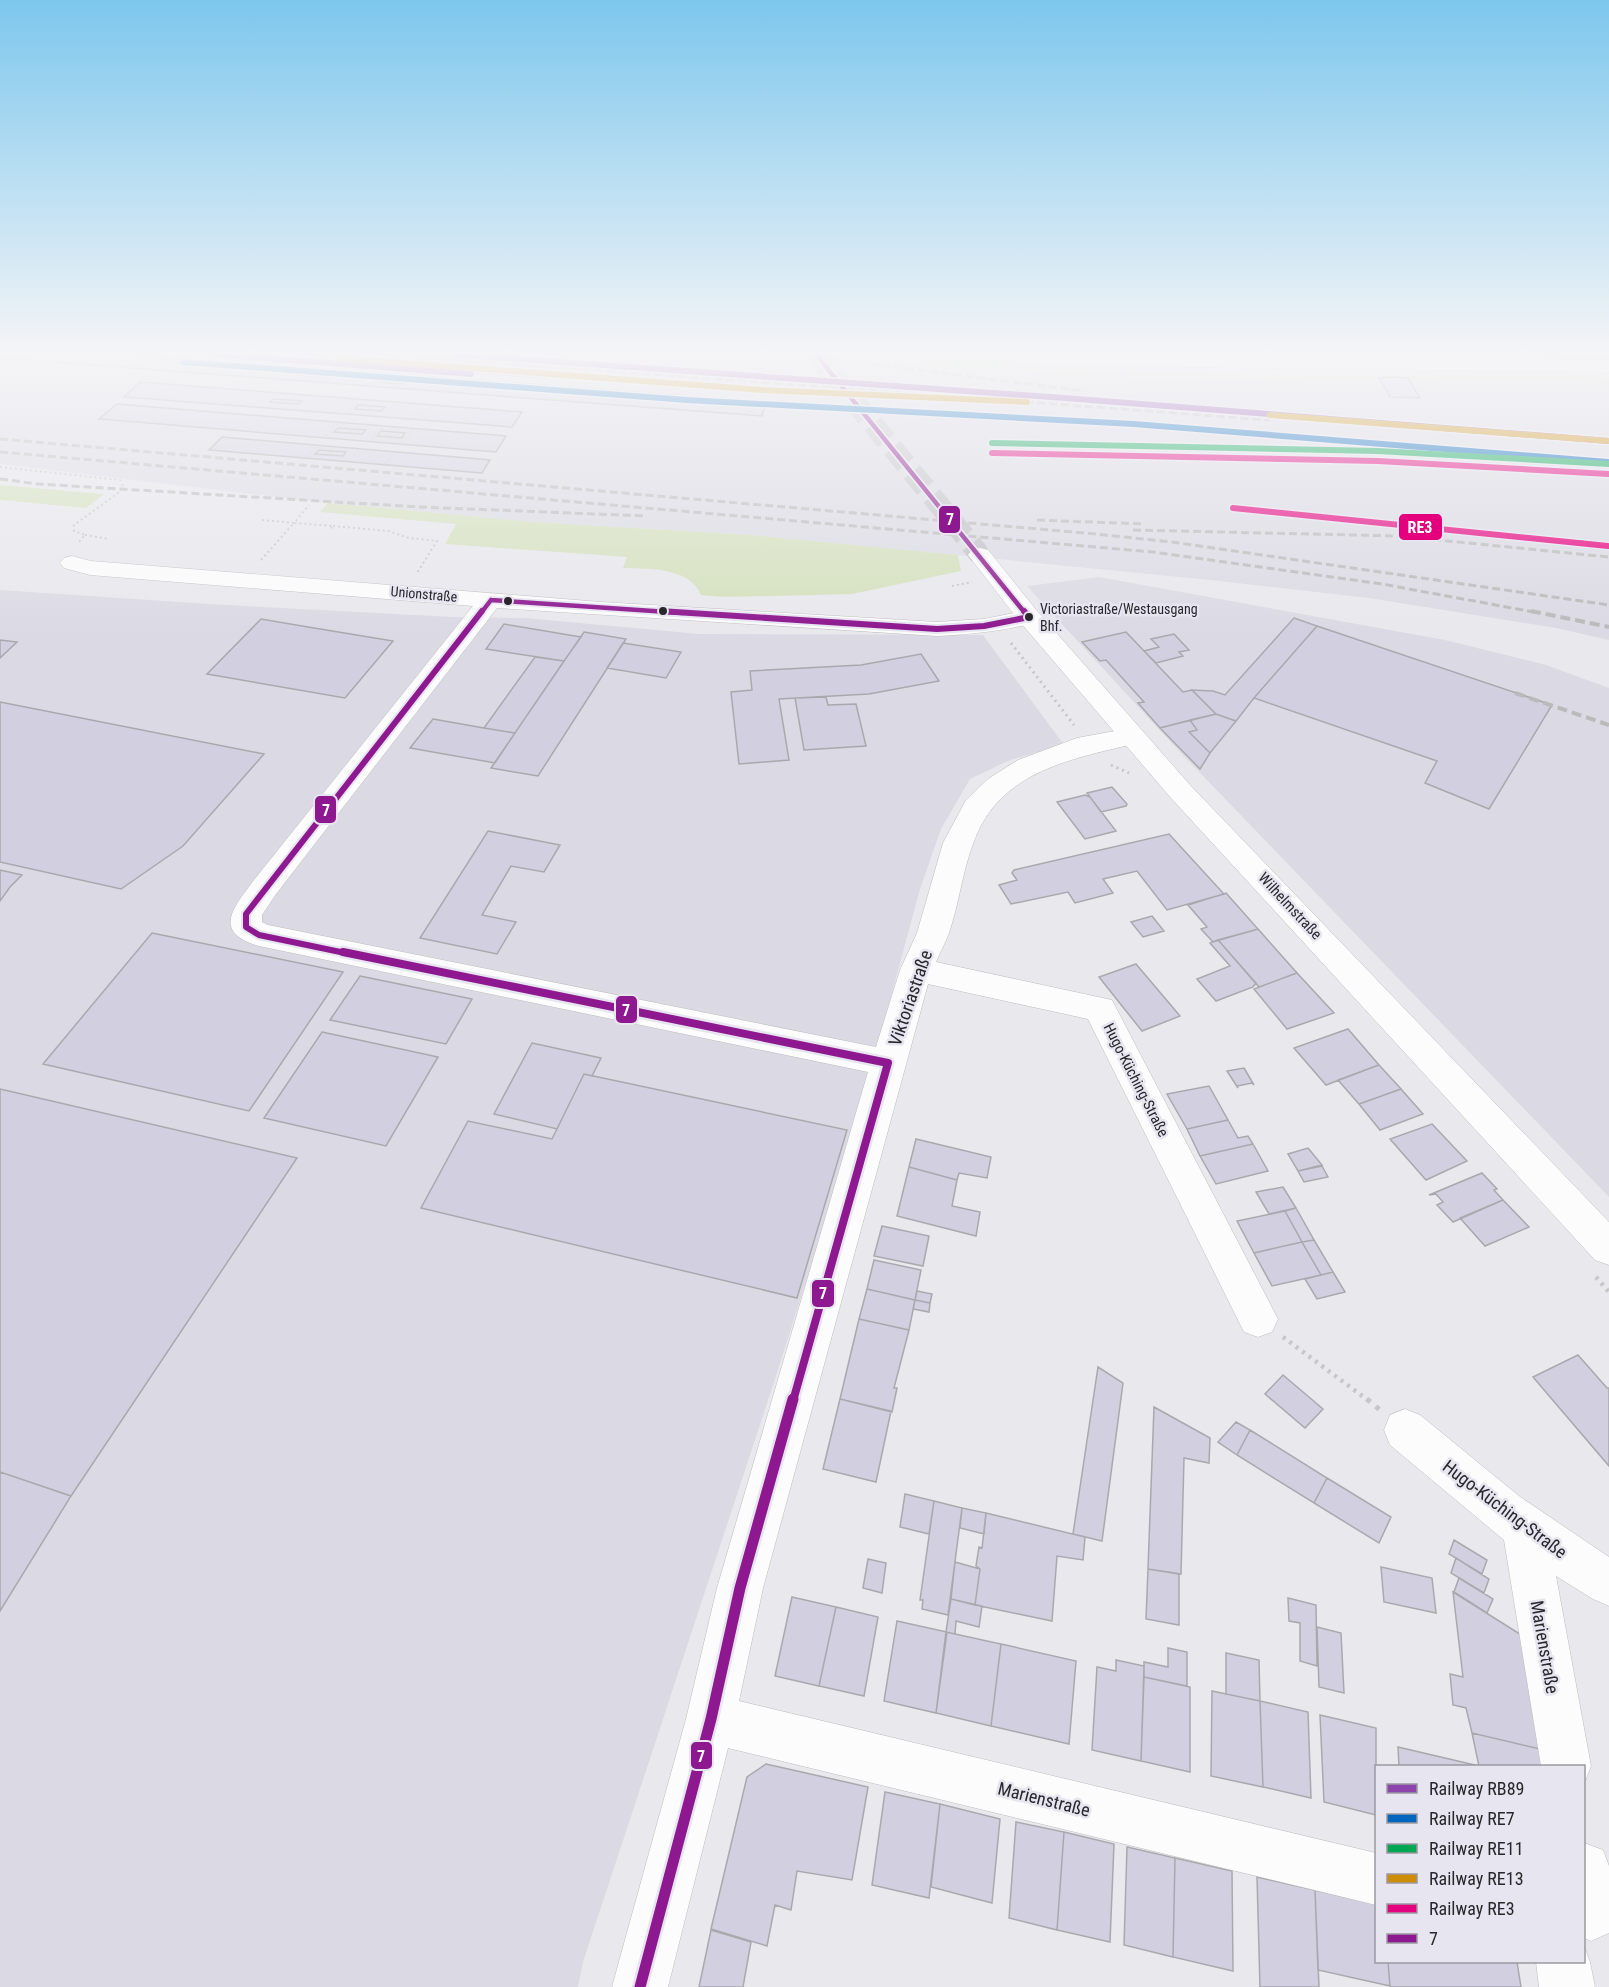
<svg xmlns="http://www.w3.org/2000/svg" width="1609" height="1987" viewBox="0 0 1609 1987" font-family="'Roboto Condensed',sans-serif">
	<rect width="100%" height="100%" fill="#e8e8ed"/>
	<path fill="#dbdae4" d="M0 352H801L902 363 1125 376 1215 380 1609 382V640L1556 628 1369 598 1210 580 753 535 534 522 328 503 0 464Z
		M1099 577 1445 640 1546 665 1609 688V1197L1178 750 1027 586Z
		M0 590 209 604 452 617 526 618 699 634 983 635 1064 745 1010 760 970 779 941 829 920 889 860 1111 776 1376 583 1962 578 1987H0Z"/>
	<path fill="#d4e0bc" d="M847 352H927L1027 366 1110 371 1392 376H1609V382C1354 380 1099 383 846 358Z
		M0 485 104 494 86 508 0 500Z
		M328 503 534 522 753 535 958 555 961 571 852 594 725 597 701 595C690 567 649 569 623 568L627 557 445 544 456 524 320 512Z"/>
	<path fill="#d2cfe1" stroke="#a9a9ad" stroke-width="1.5" d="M0 352H104L766 402 762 416 0 358Z
		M195 352H344L551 367 545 378Z
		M434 352H508L504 357Z
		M1492 352 1556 353 1560 358H1509Z
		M1553 352H1574L1580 358H1560Z
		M1574 352H1609V358H1580Z
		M300 372 328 375 326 377 297 375Z
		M1395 377 1408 378 1420 398 1390 397 1379 378Z
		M382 378 404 380H408L405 384 379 382Z
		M140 382 522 412 512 427 124 397Z
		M273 399 302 401 299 404 270 402Z
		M117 404 384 426 506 436 496 452 99 419Z
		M358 405H361L385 407 381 411 355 409Z
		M338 428 351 429 366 430 362 434 334 432Z
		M381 431H382L405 433 402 438 377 436Z
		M222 437 490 460 482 473 209 450Z
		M319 450 332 451 346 452 343 456 315 454Z
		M1294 618 1317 626 1254 698 1236 721 1216 714 1192 690 1213 691 1225 695Z
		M261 619 302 626 393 641 345 698 207 674Z
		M504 624 581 637 564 661 486 649Z
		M1317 626 1552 705 1489 809 1425 783 1437 761 1254 698Z
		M584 632 626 639 538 776 491 768Z
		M1126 632 1183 692 1192 690 1216 714 1160 728 1138 703 1144 702 1106 660 1100 661 1082 642Z
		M1174 634 1189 650 1179 652 1183 656 1156 663 1144 651 1159 647 1151 639Z
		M0 640 17 642 0 658Z
		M623 643 681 652 666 678 607 668Z
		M921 654 939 681 869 694 779 699 789 760 739 764 731 692 752 690 750 671 861 665Z
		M535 657 564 661 515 733 484 728Z
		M826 697 828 705 856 704 866 746 804 750 795 698Z
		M0 702 264 754 183 846 121 889 0 862Z
		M1216 714 1236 721 1210 753 1189 732 1197 730 1190 720Z
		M433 719 484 728 515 733 495 763 410 748Z
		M1190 720 1197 730 1189 732 1210 753 1200 769 1160 728Z
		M1112 787 1127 804 1126 806 1101 812 1087 793Z
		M1085 795 1090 797 1116 831 1085 839 1057 802Z
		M488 831 560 845 544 872 511 866 482 915 516 922 497 954 420 938Z
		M1169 834 1224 894 1167 910 1137 871 1103 879 1113 893 1075 903 1068 892 1011 904 999 885 1017 880 1012 873 1014 870Z
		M0 870 22 875 10 887 0 901Z
		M1226 893 1258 929 1213 942 1201 929 1207 927 1188 905Z
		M1152 916 1164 931 1143 937 1131 922Z
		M1258 929 1297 973 1259 987 1218 940Z
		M152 933 343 972 249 1111 43 1064Z
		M1218 940 1256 983 1253 987 1216 1001 1197 979 1230 966 1210 943Z
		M1136 964 1180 1016 1142 1031 1099 977Z
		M1297 973 1334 1013 1287 1029 1254 989Z
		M360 976 472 999 446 1044 330 1020Z
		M1348 1029 1379 1065 1326 1085 1294 1048Z
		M322 1032 438 1057 386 1146 264 1118Z
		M532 1043 601 1058 592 1076 584 1074 557 1129 494 1114Z
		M1379 1065 1401 1089 1359 1104 1338 1080Z
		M1244 1068 1254 1085 1252 1083 1237 1086 1238 1088 1227 1071Z
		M584 1074 847 1130 797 1298 421 1208 468 1121 552 1139Z
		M1209 1086 1228 1120 1187 1129 1167 1094Z
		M0 1089 297 1158 71 1496 0 1472Z
		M1401 1089 1423 1114 1380 1130 1359 1104Z
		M1228 1120 1238 1138 1248 1136 1253 1144 1200 1156 1187 1129Z
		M1432 1124 1467 1161 1426 1180 1390 1139Z
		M916 1139 991 1157 987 1178 959 1173 957 1180 909 1167Z
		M1253 1144 1268 1171 1216 1184 1200 1156Z
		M1308 1148 1322 1165 1298 1171 1288 1154Z
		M1322 1166 1328 1177 1304 1182 1298 1171Z
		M909 1167 957 1180 952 1206 980 1212 976 1236 897 1216Z
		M1482 1173 1497 1189 1494 1190 1503 1200 1453 1222 1437 1205 1443 1202 1436 1194 1429 1195Z
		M1283 1187 1296 1208 1269 1214 1256 1192Z
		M1503 1200 1529 1227 1485 1246 1460 1218Z
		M1296 1208 1314 1240 1302 1242 1285 1211Z
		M1285 1211 1302 1242 1254 1253 1237 1221Z
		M882 1226 929 1236 923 1266 874 1256Z
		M1314 1240 1333 1272 1321 1275 1302 1242Z
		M1302 1242 1321 1275 1272 1286 1254 1253Z
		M874 1260 921 1270 915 1300 867 1289Z
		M1333 1272 1345 1292 1317 1299 1305 1279Z
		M867 1289 915 1300 909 1330 859 1319Z
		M917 1291 932 1294 930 1303 915 1300Z
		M915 1300 930 1303 929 1312 913 1309Z
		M859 1319 909 1330 894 1388H897L892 1412 840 1399Z
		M1578 1355 1607 1388H1609V1466L1533 1377Z
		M1098 1367 1123 1383 1102 1541 1073 1534Z
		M1283 1375 1323 1409 1305 1428 1265 1394Z
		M840 1399 891 1411 876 1482 823 1469Z
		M1154 1407 1210 1438 1209 1463 1184 1458 1181 1574 1148 1569Z
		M1236 1422 1250 1430 1237 1455 1218 1442Z
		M1250 1430 1327 1478 1314 1503 1237 1455Z
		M0 1472 71 1496 0 1611Z
		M1327 1478 1391 1517 1379 1543 1314 1503Z
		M905 1494 934 1501 929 1534 900 1527Z
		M934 1501 962 1508 948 1615 922 1609 923 1600H920Z
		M962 1508 986 1513 984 1534 960 1528Z
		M986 1513 1085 1537 1083 1560 1057 1556 1052 1621 975 1605 980 1569 976 1566 979 1547 982 1548Z
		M1454 1540 1487 1560 1482 1574 1449 1554Z
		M1456 1558 1489 1579 1484 1593 1451 1573Z
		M868 1559 886 1563 882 1593 863 1588Z
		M955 1562 980 1569 975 1605 951 1599Z
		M1381 1567 1432 1578 1436 1613 1384 1602Z
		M1148 1569 1179 1574V1625L1146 1619Z
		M1459 1578 1493 1599 1487 1613 1454 1592Z
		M1453 1592 1523 1636 1540 1749 1472 1733 1466 1708 1453 1705 1450 1674 1463 1677Z
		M792 1597 836 1607 819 1686 775 1676Z
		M1288 1598 1316 1605 1317 1666 1300 1661V1623L1289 1621Z
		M951 1599 982 1606 979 1627 956 1621 955 1634 946 1632Z
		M836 1607 878 1617 864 1696 819 1686Z
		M897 1621 947 1632 936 1713 884 1701Z
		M1317 1627 1341 1633 1344 1693 1319 1687Z
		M946 1632 1001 1644 991 1726 936 1713Z
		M1001 1644 1076 1661 1069 1744 991 1726Z
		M1168 1648 1187 1652V1686L1144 1677V1662L1168 1667Z
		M1226 1653 1259 1660 1260 1701 1226 1694Z
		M1116 1660 1144 1666 1141 1761 1092 1750 1097 1667 1116 1671Z
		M1144 1677 1190 1687V1772L1141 1761Z
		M1212 1691 1260 1701 1263 1787 1211 1776Z
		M1260 1701 1308 1712 1311 1798 1263 1787Z
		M1320 1715 1376 1728V1815L1324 1802Z
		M1472 1733 1540 1749 1542 1766H1399L1398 1747 1479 1766Z
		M766 1764 868 1787 852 1880 797 1871 791 1910 775 1905 767 1946 711 1929 747 1777Z
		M885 1792 940 1804 929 1898 872 1885Z
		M940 1804 1000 1819 992 1903 931 1887Z
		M1016 1822 1064 1832 1057 1930 1009 1918Z
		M1064 1832 1114 1844 1110 1942 1057 1930Z
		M1127 1847 1175 1858 1173 1957 1124 1945Z
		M1175 1858 1232 1871 1233 1971 1173 1957Z
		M1257 1877 1315 1890 1319 1987H1260Z
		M1315 1890 1376 1904V1962H1388L1390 1986 1318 1970Z
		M711 1930 751 1942 743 1987H699Z
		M1388 1962H1517L1521 1987H1392L1390 1986Z"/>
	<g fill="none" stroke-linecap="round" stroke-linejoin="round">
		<path stroke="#c2c1c6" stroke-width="21" stroke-dasharray="21 10" stroke-linecap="butt" d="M814 352 980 555"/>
		<defs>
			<path id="street" d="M990 352 1609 360V372L1107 366 1024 362 992 356Z
				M72 556 91 561 601 602 937 622 984 619 1029 610 1038 612 1041 617 1038 622C1004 631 971 634 937 636L497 608 276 894 262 915V922L268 925 876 1047 900 970 917 933 943 843 966 800 988 779 1018 760 1077 738 1131 728 1141 730 1145 736 1141 742C1074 759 999 769 973 844 962 873 959 904 949 933 945 943 940 953 936 962L1112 1000 1278 1319 1272 1332 1258 1337 1244 1332 1088 1019 928 984 763 1588 739 1701 1376 1853V1905L728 1748 668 1987H612L686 1719 717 1588 868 1072 259 946C211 932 234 907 254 880L473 606 90 575 64 568 60 563 64 558Z
				M1405 1409 1420 1415 1519 1496 1609 1557V1606L1593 1599 1556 1576 1591 1766 1584 1784V1766H1541L1504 1540 1390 1445 1384 1430 1390 1415Z
				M1584 1843 1603 1850 1609 1866V1933L1591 1941 1584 1938Z
				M1584 1946 1590 1962 1595 1987H1539L1536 1962H1584Z"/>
			<path id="secondary" d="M980 548 988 550 1038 612 1191 786 1609 1222V1265L1595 1260 1171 798 1020 622 972 560 968 555 972 550Z"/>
		</defs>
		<use href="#street" stroke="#bdbdc0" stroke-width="1"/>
		<use href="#secondary" stroke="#bdbdc0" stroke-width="1"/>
		<path stroke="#c7c7c9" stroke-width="2" stroke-dasharray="2 3" stroke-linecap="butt" d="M839 352 842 358
			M948 352 977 357
			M473 354 475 352
			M409 362H412
			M431 364H435L439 359
			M444 365H447
			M389 366 397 356
			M459 371 467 362
			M376 380 406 382
			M415 383H419L425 376
			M428 384H431
			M371 386 382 373
			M443 392 453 379
			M369 408 373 409
			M393 410H398L403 404
			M406 411H409
			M346 414 358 400
			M392 418 397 411
			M420 420 432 406
			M349 431H353
			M373 433H378L384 427
			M387 434H390
			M326 436 338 423
			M372 440 377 434
			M402 443 413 429
			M330 453H334
			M354 455 360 456
			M368 456 372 457
			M307 457 317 446
			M385 464 394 453
			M0 467 120 480 123 486 118 493 74 525V531L85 535 77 544
			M262 520 294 523 309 505
			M333 526 388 531 409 538 437 541 417 573
			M85 535 109 539
			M261 560 294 523 333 526 330 529
			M952 586 972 582"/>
		<path stroke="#c7c7c9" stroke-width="3" stroke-dasharray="2 4" stroke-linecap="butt" d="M1011 643 1074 725
			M1111 765 1129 773"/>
		<path stroke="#c7c7c9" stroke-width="4.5" stroke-dasharray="3 5" stroke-linecap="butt" d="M1596 1277 1609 1292
			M1283 1337 1369 1401"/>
		<path stroke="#c7c7c9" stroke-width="5" stroke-dasharray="4.5 7" stroke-linecap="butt" d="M1367 1399 1380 1410"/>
		<use href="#street" fill="#fcfcfc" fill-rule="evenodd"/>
		<use href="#secondary" fill="#fcfcfc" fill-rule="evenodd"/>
		<path stroke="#bababb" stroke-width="3" stroke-dasharray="8 4" stroke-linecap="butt" d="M355 352 1269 420
			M775 352 1085 391
			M0 439 1085 533 1172 542 1609 605
			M0 452 1153 552 1382 584 1539 613
			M0 479 38 484 419 507 647 516
			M1037 520 1145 524
			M1133 530 1398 536 1609 557"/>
		<path stroke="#bababb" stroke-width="4" stroke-dasharray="10 5" stroke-linecap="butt" d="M1531 611 1609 627
			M1515 693 1609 725"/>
		<defs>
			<path id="bus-1-far3" d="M814 352 1025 613
				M491 600 683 613
				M481 613 491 600"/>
			<path id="bus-1-far2" d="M660 611 937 629 984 626 1029 617
				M1024 611 1029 617
				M350 954 259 935 246 927V914L482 611"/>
			<path id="bus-1-far1" d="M343 952 888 1063
				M793 1401 888 1063"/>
			<path id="bus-1" d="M640 1987 711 1719 740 1588 793 1399"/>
		</defs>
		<use href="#bus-1-far3" stroke="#e6e5f0" stroke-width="8"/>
		<use href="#bus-1-far2" stroke="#e6e5f0" stroke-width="10"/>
		<use href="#bus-1-far1" stroke="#e6e5f0" stroke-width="13"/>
		<use href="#bus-1" stroke="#e6e5f0" stroke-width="16"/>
		<use href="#bus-1-far3" stroke="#8d188f" stroke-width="4.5"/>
		<use href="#bus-1-far2" stroke="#8d188f" stroke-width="6"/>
		<use href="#bus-1-far1" stroke="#8d188f" stroke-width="8"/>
		<use href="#bus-1" stroke="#8d188f" stroke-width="11"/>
		<defs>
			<path id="rail-1" d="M184 352 471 374
				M419 352 1065 398 1609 441"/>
			<path id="rail-2" d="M183 362 687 400 1134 424 1608 462"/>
			<path id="rail-3" d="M992 443 1378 451 1609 464"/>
			<path id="rail-4" d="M338 358 763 390 1027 402
				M1270 415 1609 441"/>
			<path id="rail-5" d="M992 453 1378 461 1608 474
				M1233 508 1608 546"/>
		</defs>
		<use href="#rail-1" stroke="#e6e5f0" stroke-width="9"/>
		<use href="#rail-2" stroke="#e6e5f0" stroke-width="9"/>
		<use href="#rail-3" stroke="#e6e5f0" stroke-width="9"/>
		<use href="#rail-4" stroke="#e6e5f0" stroke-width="9"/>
		<use href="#rail-5" stroke="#e6e5f0" stroke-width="9"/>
		<use href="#rail-1" stroke="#8e44ad" stroke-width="6"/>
		<use href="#rail-2" stroke="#0065bd" stroke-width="6"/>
		<use href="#rail-3" stroke="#00a651" stroke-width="6"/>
		<use href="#rail-4" stroke="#ce8d09" stroke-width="6"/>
		<use href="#rail-5" stroke="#e5007d" stroke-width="6"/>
	</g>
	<linearGradient id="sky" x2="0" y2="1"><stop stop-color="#7dc7ed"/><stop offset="0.56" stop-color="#f5f5f7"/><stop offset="1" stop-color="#f5f5f7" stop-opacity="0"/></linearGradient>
	<rect width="1609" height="630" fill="url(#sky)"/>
	<g fill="#28272b" stroke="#e6e5f0" stroke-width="2">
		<circle cx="508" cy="601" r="5"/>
		<circle cx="663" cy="611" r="5"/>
		<circle cx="1029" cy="617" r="5"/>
	</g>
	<g text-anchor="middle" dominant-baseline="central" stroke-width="5" stroke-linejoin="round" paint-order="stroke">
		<g font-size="14" fill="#28272b" stroke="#e6e5f0">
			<text transform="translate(424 594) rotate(5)">Unionstraße</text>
		</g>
		<g font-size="14" fill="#28272b" stroke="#e6e5f0" text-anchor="start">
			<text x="1040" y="609">Victoriastraße/Westausgang<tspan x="1040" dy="17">Bhf.</tspan></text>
		</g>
		<g font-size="15" fill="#28272b" stroke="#e6e5f0">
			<text transform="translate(1290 906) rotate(47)">Wilhelmstraße</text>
			<text transform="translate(1136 1080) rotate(63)">Hugo-Küching-Straße</text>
		</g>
		<g font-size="18" fill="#28272b" stroke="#e6e5f0">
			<text transform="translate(910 998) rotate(-71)">Viktoriastraße</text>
			<text transform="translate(1505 1509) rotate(37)">Hugo-Küching-Straße</text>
			<text transform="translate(1545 1647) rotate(80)">Marienstraße</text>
			<text transform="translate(1044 1799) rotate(14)">Marienstraße</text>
		</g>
	</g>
	<g stroke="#e6e5f0" stroke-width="2">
		<rect x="938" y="505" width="23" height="29" rx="6" fill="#8d188f"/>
		<rect x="1398" y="513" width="45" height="28" rx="6" fill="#e5007d"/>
		<rect x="314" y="795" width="23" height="29" rx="6" fill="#8d188f"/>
		<rect x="615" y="995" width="23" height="29" rx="6" fill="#8d188f"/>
		<rect x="811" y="1279" width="24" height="29" rx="6" fill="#8d188f"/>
		<rect x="690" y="1741" width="23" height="29" rx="6" fill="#8d188f"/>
	</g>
	<g font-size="16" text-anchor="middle" font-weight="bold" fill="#fff">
		<text x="950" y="525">7</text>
		<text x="1420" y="533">RE3</text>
		<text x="326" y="816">7</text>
		<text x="626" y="1016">7</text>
		<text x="823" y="1299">7</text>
		<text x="701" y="1762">7</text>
	</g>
	<rect x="1375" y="1765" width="210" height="198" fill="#e6e5f0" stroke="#9a99a1" stroke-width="1.5"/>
	<rect x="1387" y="1784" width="30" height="9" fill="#8e44ad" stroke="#9a99a1" stroke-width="1.5"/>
	<text x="1429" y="1795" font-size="18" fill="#28272b">Railway RB89</text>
	<rect x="1387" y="1814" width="30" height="9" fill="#0065bd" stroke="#9a99a1" stroke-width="1.5"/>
	<text x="1429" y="1825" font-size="18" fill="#28272b">Railway RE7</text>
	<rect x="1387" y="1844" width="30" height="9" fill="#00a651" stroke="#9a99a1" stroke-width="1.5"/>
	<text x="1429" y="1855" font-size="18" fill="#28272b">Railway RE11</text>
	<rect x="1387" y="1874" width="30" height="9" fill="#ce8d09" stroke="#9a99a1" stroke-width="1.5"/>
	<text x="1429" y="1885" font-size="18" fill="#28272b">Railway RE13</text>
	<rect x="1387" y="1904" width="30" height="9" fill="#e5007d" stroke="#9a99a1" stroke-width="1.5"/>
	<text x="1429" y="1915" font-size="18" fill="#28272b">Railway RE3</text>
	<rect x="1387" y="1934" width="30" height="9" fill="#8d188f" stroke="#9a99a1" stroke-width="1.5"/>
	<text x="1429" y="1945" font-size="18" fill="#28272b">7</text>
</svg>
